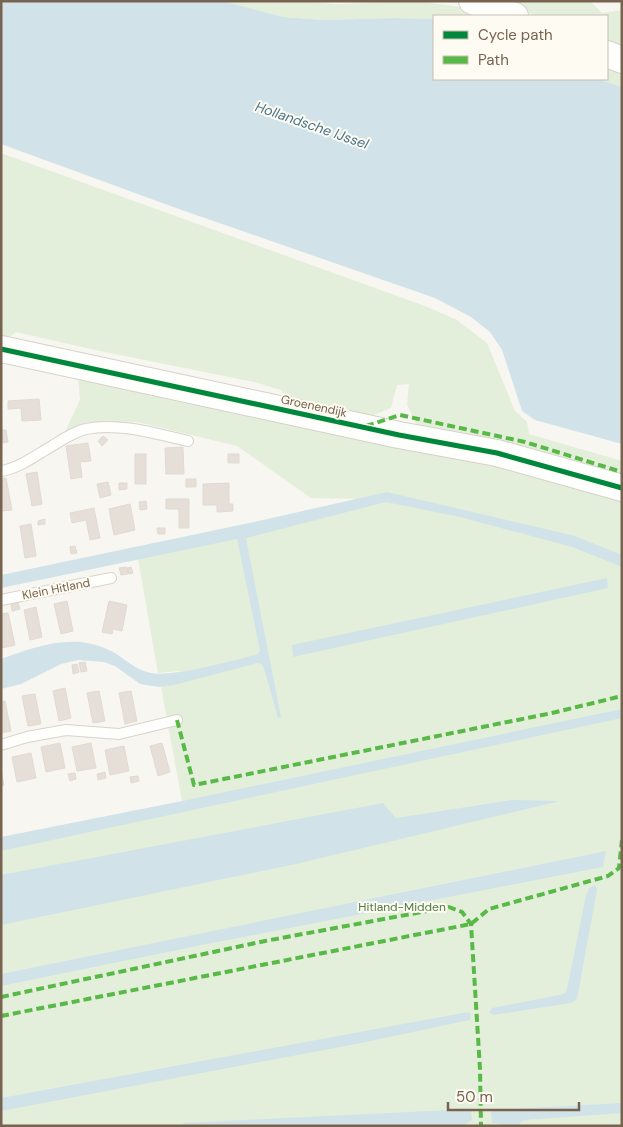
<svg xmlns="http://www.w3.org/2000/svg" width="623" height="1127" viewBox="0 0 623 1127" font-family="'DM Sans',sans-serif">
	<rect width="100%" height="100%" fill="#f8f6f0"/>
	<path fill="#e3efdb" d="M223 1H294L336 4 417 1 461 7 490 16H434V19L393 18 324 20 283 17Z
		M497 1H571L573 3 575 1H590L602 13 622 10V51L607 46V16H537Z
		M607 64 622 69V87L598 79H607Z
		M1 153 425 306 457 320 487 343 515 411 527 422 529 434 622 461V482L432 433 416 424 407 405 409 384 397 385 391 408 366 418 286 396 281 390 254 382 95 350 16 332 3 342 1 341Z
		M78 376 622 492V1126H1V845L208 796 182 801 161 687 183 682 180 671 158 673 138 559 387 492 358 499 311 498 237 446 137 422 84 425 65 432 80 400Z"/>
	<path fill="#d1e3e9" d="M1 1H223L283 17 324 20 393 18 434 19V79H598L622 87V444L535 420 522 411 502 350 490 332 471 317 435 298 176 208 1 144Z
		M387 492 575 536 622 555V567L572 547 460 517 386 502 246 538 281 717 278 718 263 665 258 663 174 685 159 687 140 684 115 666 104 662 78 660 61 664 21 684 1 689V659C37 646 75 632 111 651 125 658 134 670 151 673 176 677 229 661 256 655L260 651 237 539 1 588V575L254 522Z
		M607 578 608 588 293 657 292 645Z
		M622 709V718L1 851V837L182 801Z
		M511 800 560 801 296 864 1 925V875L383 803 396 818Z
		M606 851 603 867 202 945 1 986V974Z
		M595 885 597 890 577 999 571 1003 493 1015 489 1012 492 1008 564 994 567 989 586 895 589 888Z
		M468 1012 471 1014 470 1020 356 1044 1 1111V1098Z
		M622 1103V1113L525 1120 521 1122 518 1126 492 1123 491 1111 493 1110Z
		M471 1109 472 1120 464 1125 182 1126 184 1123Z"/>
	<path fill="#e5dfd7" stroke="#e1dad2" d="M39 399 41 420 22 421 21 408 8 409V401Z
		M1 430H6L8 442 1 443Z
		M103 436 108 440 102 446 98 441Z
		M88 443 91 461 80 462 82 477 71 479 66 446Z
		M183 447 184 474H166L165 448Z
		M135 454H146V484H135Z
		M228 454H239V463H228Z
		M37 472 42 504 32 506 26 474Z
		M6 478 12 510 1 511V479Z
		M186 479H196V487H186Z
		M108 482 111 495 100 498 97 484Z
		M119 483H127V489L119 490Z
		M229 483V504H233V511L217 512V505H203V484Z
		M166 499H189V528H179V509H166Z
		M146 501 147 509 140 510 139 502Z
		M130 504 135 530 114 535 109 509Z
		M94 508 100 538 90 540 86 520 72 523 70 513Z
		M45 519V524L38 525V521Z
		M31 524 36 556 25 558 20 526Z
		M157 528H165V534H158Z
		M75 546 77 553 71 554 70 547Z
		M127 567 128 574 121 575 119 568Z
		M131 567 133 573 129 574 128 568Z
		M67 601 73 631 61 634 54 604Z
		M109 601 127 605 122 631 113 629 112 634 102 632Z
		M18 603 20 609 12 611 11 605Z
		M36 607 42 637 30 640 24 610Z
		M8 613 15 645 2 648 1 614Z
		M85 662 87 671 81 672 79 663Z
		M77 664 79 672 73 674 72 665Z
		M65 688 71 718 59 721 53 691Z
		M99 691 105 721 93 723 87 693Z
		M131 691 137 721 125 724 119 693Z
		M35 694 41 724 28 726 22 696Z
		M5 701 11 731 1 733V702Z
		M60 743 65 768 46 772 41 747Z
		M91 743 96 768 77 771 72 747Z
		M162 743 170 772 158 776 150 746Z
		M124 746 129 771 110 775 105 750Z
		M31 753 36 778 17 782 12 757Z
		M1 770 4 785 1 786Z
		M105 772 106 778 98 780 97 774Z
		M75 773 76 779 70 781 68 774Z
		M138 776 139 781 131 783 130 777Z"/>
	<g fill="none" stroke-linecap="round" stroke-linejoin="round">
		<defs>
			<path id="lane" d="M1 471C20 468 36 455 52 446 62 440 75 431 86 429 118 422 157 434 188 441
				M1 600 111 578
				M1 745 27 737 66 730 119 734 177 720"/>
			<path id="secondary" d="M472 1 515 16
				M607 54 622 60
				M1 349 399 435 497 453 622 488"/>
		</defs>
		<use href="#lane" stroke="#d8d3cd" stroke-width="12"/>
		<use href="#secondary" stroke="#d6d2ca" stroke-width="28"/>
		<use href="#lane" stroke="#fefefd" stroke-width="10"/>
		<use href="#secondary" stroke="#fefefd" stroke-width="26"/>
		<path stroke="#58b947" stroke-width="4" stroke-dasharray="8 4" stroke-linecap="butt" d="M366 426 400 415 525 442 622 472
			M177 720 194 785 552 713 622 696
			M1 997 265 941 449 907 462 912 471 924 480 1069 481 1126
			M1 1016 471 924 489 909 608 876 619 868 622 840"/>
		<defs>
			<path id="cycleway" d="M1 349 399 435 497 453 622 488"/>
		</defs>
		<use href="#cycleway" stroke="#fefbf2" stroke-width="8"/>
		<use href="#cycleway" stroke="#00873e" stroke-width="5"/>
	</g>
	<g text-anchor="middle" dominant-baseline="central" stroke-width="4" stroke-linejoin="round" paint-order="stroke">
		<g font-size="12" fill="#77634f" stroke="#fefbf2">
			<text transform="translate(314 406) rotate(12)">Groenendijk</text>
			<text transform="translate(56 589) rotate(-11)">Klein Hitland</text>
		</g>
		<g font-size="12" fill="#4f7c46" stroke="#fefbf2">
			<text x="402" y="907">Hitland-Midden</text>
		</g>
		<g font-size="14" font-style="italic" fill="#48758a" stroke="#fefbf2">
			<text transform="translate(312 125) rotate(19)">Hollandsche IJssel</text>
		</g>
	</g>
	<rect width="623" height="1127" fill="none" stroke="#77634f" stroke-width="5"/>
	<rect x="433" y="15" width="175" height="65" fill="#fefbf2" stroke="#c8beb1"/>
	<rect x="443" y="31" width="25" height="8" fill="#00873e" stroke="#c8beb1"/>
	<text x="478" y="40" font-size="15" fill="#77634f">Cycle path</text>
	<rect x="443" y="56" width="25" height="8" fill="#58b947" stroke="#c8beb1"/>
	<text x="478" y="65" font-size="15" fill="#77634f">Path</text>
	<path d="M448 1102v8h131v-8" fill="none" stroke="#77634f" stroke-width="2.5"/>
	<text x="456" y="1102" font-size="15" fill="#77634f" stroke="#fefbf2" stroke-width="4" paint-order="stroke">50 m</text>
</svg>
